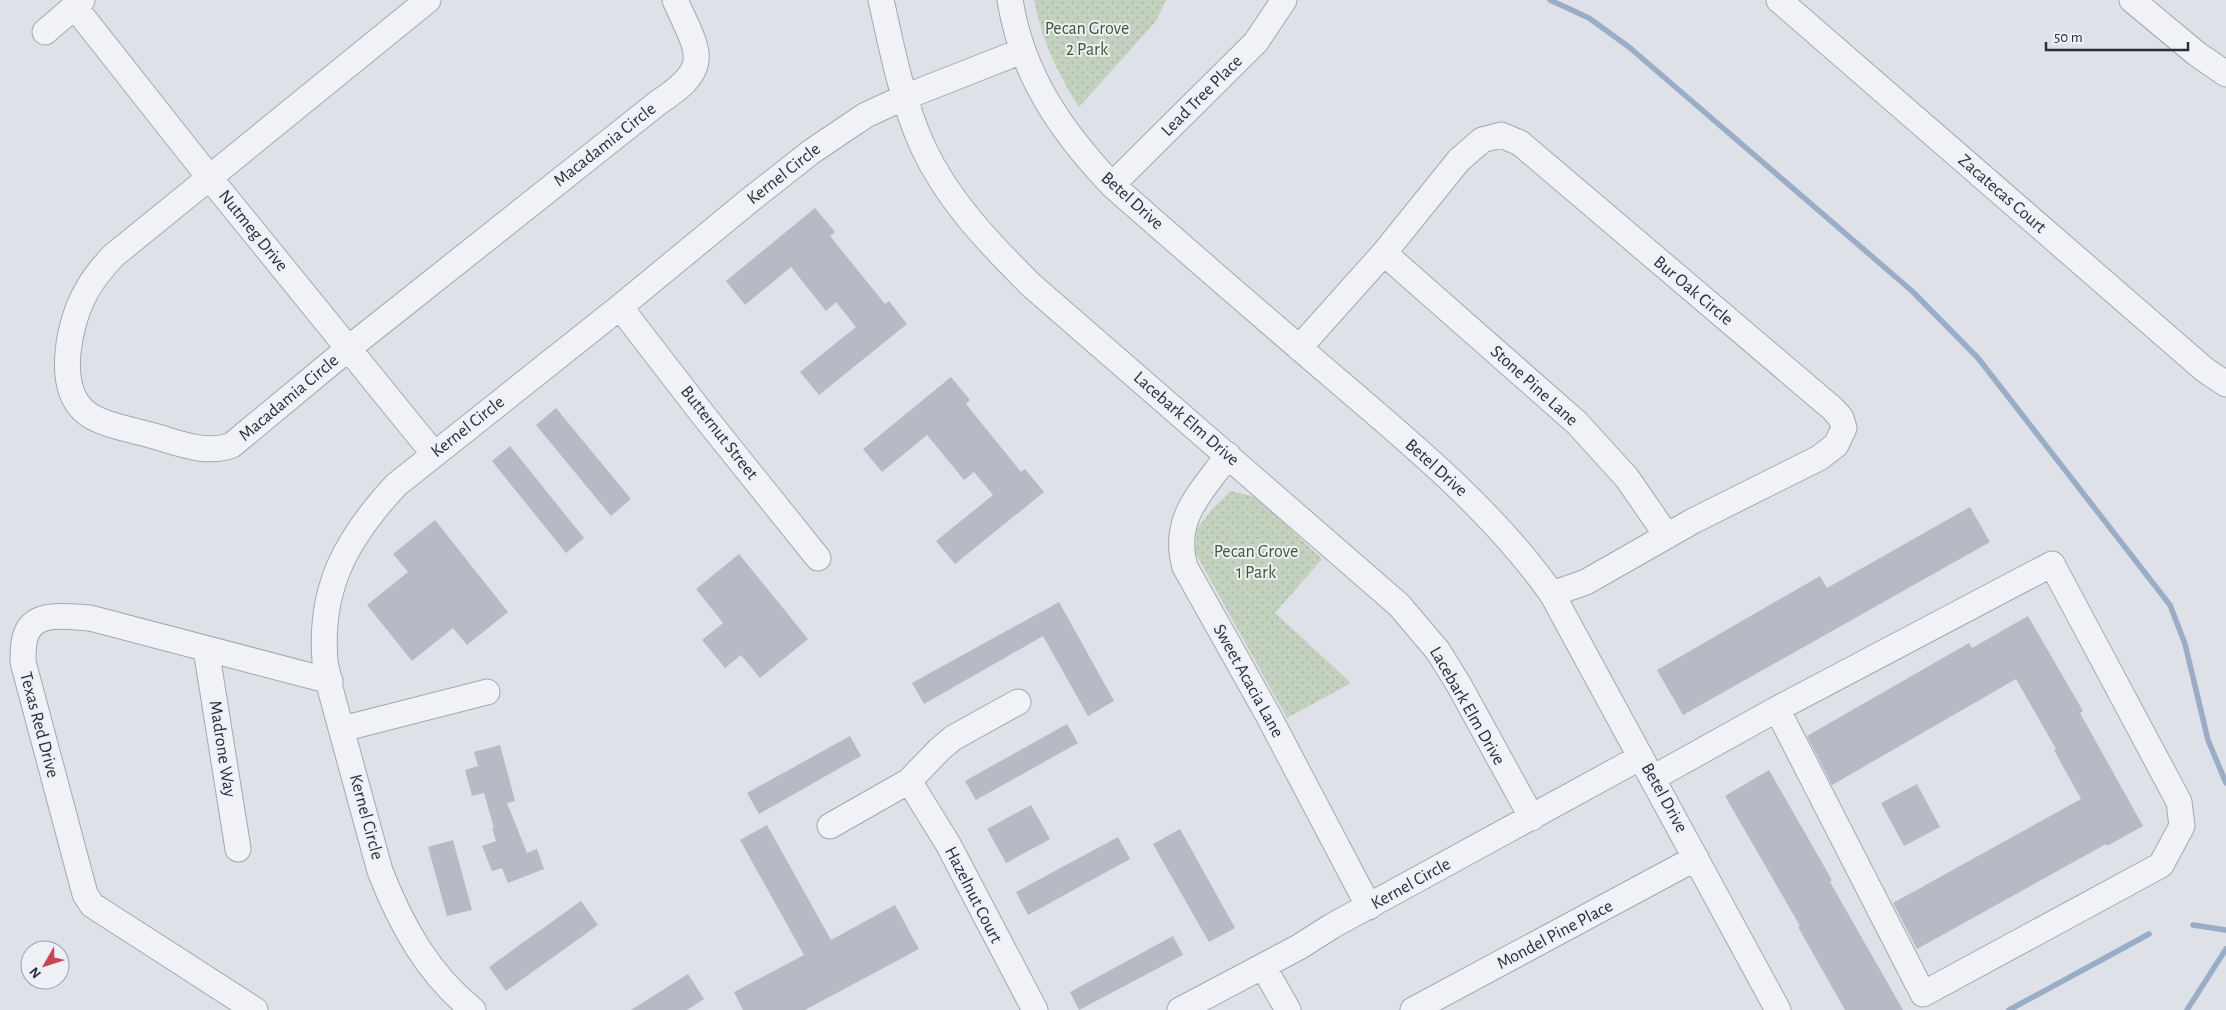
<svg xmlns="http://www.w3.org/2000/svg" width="2226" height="1010" viewBox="0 0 2226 1010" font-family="'Alegreya Sans',sans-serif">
	<defs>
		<pattern id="park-dots" width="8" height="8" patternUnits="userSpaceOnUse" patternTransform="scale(1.25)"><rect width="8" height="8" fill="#c3d1bf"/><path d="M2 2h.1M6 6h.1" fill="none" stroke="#a8b4a5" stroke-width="1.8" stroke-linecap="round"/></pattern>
	</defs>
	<rect width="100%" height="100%" fill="#dee1e7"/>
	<path fill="url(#park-dots)" d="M1034 0H1166L1156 21 1079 107C1057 72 1042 41 1034 0Z
		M1231 491 1256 497 1322 559 1275 613 1351 683 1287 718 1195 552 1197 529 1212 509Z"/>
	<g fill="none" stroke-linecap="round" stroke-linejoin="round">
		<path stroke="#99adc7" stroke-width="5.5" d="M1550 0 1589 18 1629 47 1912 291 1978 358 2170 605 2185 644 2208 740 2226 783
			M2193 925 2226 930
			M2009 1010 2149 934
			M2187 1010 2226 949"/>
	</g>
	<path fill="#b5bac4" d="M815 208 835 232 830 236 885 304 889 301 907 324 819 395 800 372 856 327 836 302 826 311 791 267 745 305 726 281Z
		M951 377 970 400 966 404 1021 472 1025 469 1044 492 955 564 936 541 993 495 974 472 964 480 927 435 882 472 863 449Z
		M556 408 631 499 611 516 536 425Z
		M510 446 584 538 566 553 492 461Z
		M1970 507 1990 542 1683 715 1657 670 1820 576 1827 588Z
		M435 520 508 612 467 645 453 628 412 661 367 605 408 572 393 554Z
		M739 554 808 639 760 678 741 655 725 668 702 640 723 623 696 589Z
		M1059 602 1114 701 1088 716 1043 636 924 704 912 683Z
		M2028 616 2083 711 2080 713 2143 826 2107 846 2106 844 1917 949 1893 903 2081 799 2054 750 2056 749 2016 679 1832 785 1807 736 1969 643 1972 648Z
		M1067 724 1078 743 976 800 965 781Z
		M850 736 861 756 759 814 747 793Z
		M500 745 515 801 507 803 527 853 537 849 544 869 508 883 502 868 492 871 482 846 496 841 492 828H494L484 793 472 796 465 770 478 766 474 752Z
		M1769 770 1832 880 1830 882 1903 1010H1845L1798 927 1800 926 1725 796Z
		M1917 784 1940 827 1904 846 1881 803Z
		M1031 805 1050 839 1006 863 987 829Z
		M767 825 831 940 895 905 919 949 805 1010H743L734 992 804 955 740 840Z
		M1180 829 1235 928 1209 942 1153 844Z
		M1118 837 1130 859 1028 915 1016 892Z
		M453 840 472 910 447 916 428 847Z
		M581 901 598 925 506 991 489 967Z
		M1173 936 1183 955 1079 1010 1070 992Z
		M688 974 704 999 687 1010H631Z"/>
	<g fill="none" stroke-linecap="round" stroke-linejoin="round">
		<defs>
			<path id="minor" d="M428 0 113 256C103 267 93 278 86 292 69 322 56 384 83 410 98 425 134 430 154 436 179 443 206 455 232 445L349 348 659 102C714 66 698 52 675 0
				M881 0C892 49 902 101 923 147 948 201 989 243 1031 285L1399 605 1438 651 1459 685 1532 818
				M1010 0C1022 75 1061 131 1112 185 1187 251 1262 316 1338 381 1415 447 1493 511 1552 594L1778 1010
				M1779 0 2205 370 2226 384
				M2132 0 2197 54 2226 74
				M74 6 209 177 434 454
				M45 32 82 0
				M1112 185 1256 42 1284 0
				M1384 253 1577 423 1627 478 1667 536
				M620 307 704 416 818 558
				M1299 348 1384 253 1459 160 1482 140 1501 135 1520 143 1833 409 1841 418 1844 428 1836 445 1819 458 1693 521 1586 582 1552 594
				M1228 455C1202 492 1171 518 1185 567L1268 715 1369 907
				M206 649 238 849
				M342 729 487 692
				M1653 778 1777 709 2052 564 2179 802 2182 826 2161 865 1923 994 1777 709
				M909 781 948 844 1035 1010
				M830 826 909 781 940 749 953 738 1018 702
				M1263 966 1288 1010
				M255 1010 92 905 85 894 23 662C23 654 23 645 25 638 32 609 68 617 90 618L330 681
				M473 1010C428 974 401 925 380 871L330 688C330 679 326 670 325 661 319 587 347 538 396 485L620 307 750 200 811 152 848 127 866 115 905 97 1022 51
				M1180 1010 1299 947 1332 926 1641 757
				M1413 1010 1696 858"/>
		</defs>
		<use href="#minor" stroke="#a3a8b1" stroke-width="27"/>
		<use href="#minor" stroke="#f0f2f6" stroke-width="25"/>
	</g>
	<g text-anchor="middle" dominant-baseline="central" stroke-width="4" stroke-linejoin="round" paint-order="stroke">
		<g font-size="18" fill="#3a5935" stroke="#edf0f5">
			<text x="1087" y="29">Pecan Grove<tspan x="1087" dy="21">2 Park</tspan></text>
			<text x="1256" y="552">Pecan Grove<tspan x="1256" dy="21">1 Park</tspan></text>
		</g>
		<g font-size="18" fill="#272e3e" stroke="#edf0f5">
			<text transform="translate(1202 96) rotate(-45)">Lead Tree Place</text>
			<text transform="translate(605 145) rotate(-38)">Macadamia Circle</text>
			<text transform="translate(784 174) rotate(-38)">Kernel Circle</text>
			<text transform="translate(2002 194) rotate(41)">Zacatecas Court</text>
			<text transform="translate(1132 201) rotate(42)">Betel Drive</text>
			<text transform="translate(253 231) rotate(51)">Nutmeg Drive</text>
			<text transform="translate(1693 291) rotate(40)">Bur Oak Circle</text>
			<text transform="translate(1534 386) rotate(42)">Stone Pine Lane</text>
			<text transform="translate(289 398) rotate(-40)">Macadamia Circle</text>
			<text transform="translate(1186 419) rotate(41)">Lacebark Elm Drive</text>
			<text transform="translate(468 427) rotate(-38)">Kernel Circle</text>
			<text transform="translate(719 433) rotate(52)">Butternut Street</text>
			<text transform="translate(1436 468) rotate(42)">Betel Drive</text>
			<text transform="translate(1248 681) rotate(61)">Sweet Acacia Lane</text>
			<text transform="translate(1467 706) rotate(60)">Lacebark Elm Drive</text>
			<text transform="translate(39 725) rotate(75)">Texas Red Drive</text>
			<text transform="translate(222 749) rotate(81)">Madrone Way</text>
			<text transform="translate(1664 798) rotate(61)">Betel Drive</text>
			<text transform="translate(366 817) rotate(75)">Kernel Circle</text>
			<text transform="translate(1411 884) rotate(-29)">Kernel Circle</text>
			<text transform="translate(973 895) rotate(63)">Hazelnut Court</text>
			<text transform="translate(1555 935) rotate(-28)">Mondel Pine Place</text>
		</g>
	</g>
	<g transform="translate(45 965) rotate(231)"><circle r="24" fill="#edf0f5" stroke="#9ea2ac"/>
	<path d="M0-4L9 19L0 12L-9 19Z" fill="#cc4352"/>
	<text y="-8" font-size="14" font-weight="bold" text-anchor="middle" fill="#272e3e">N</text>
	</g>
	<path d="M2046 42v8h142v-8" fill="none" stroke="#272e3e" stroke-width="2.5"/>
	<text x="2054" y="42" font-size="15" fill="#272e3e" stroke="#edf0f5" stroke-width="4" paint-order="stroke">50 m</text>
</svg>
